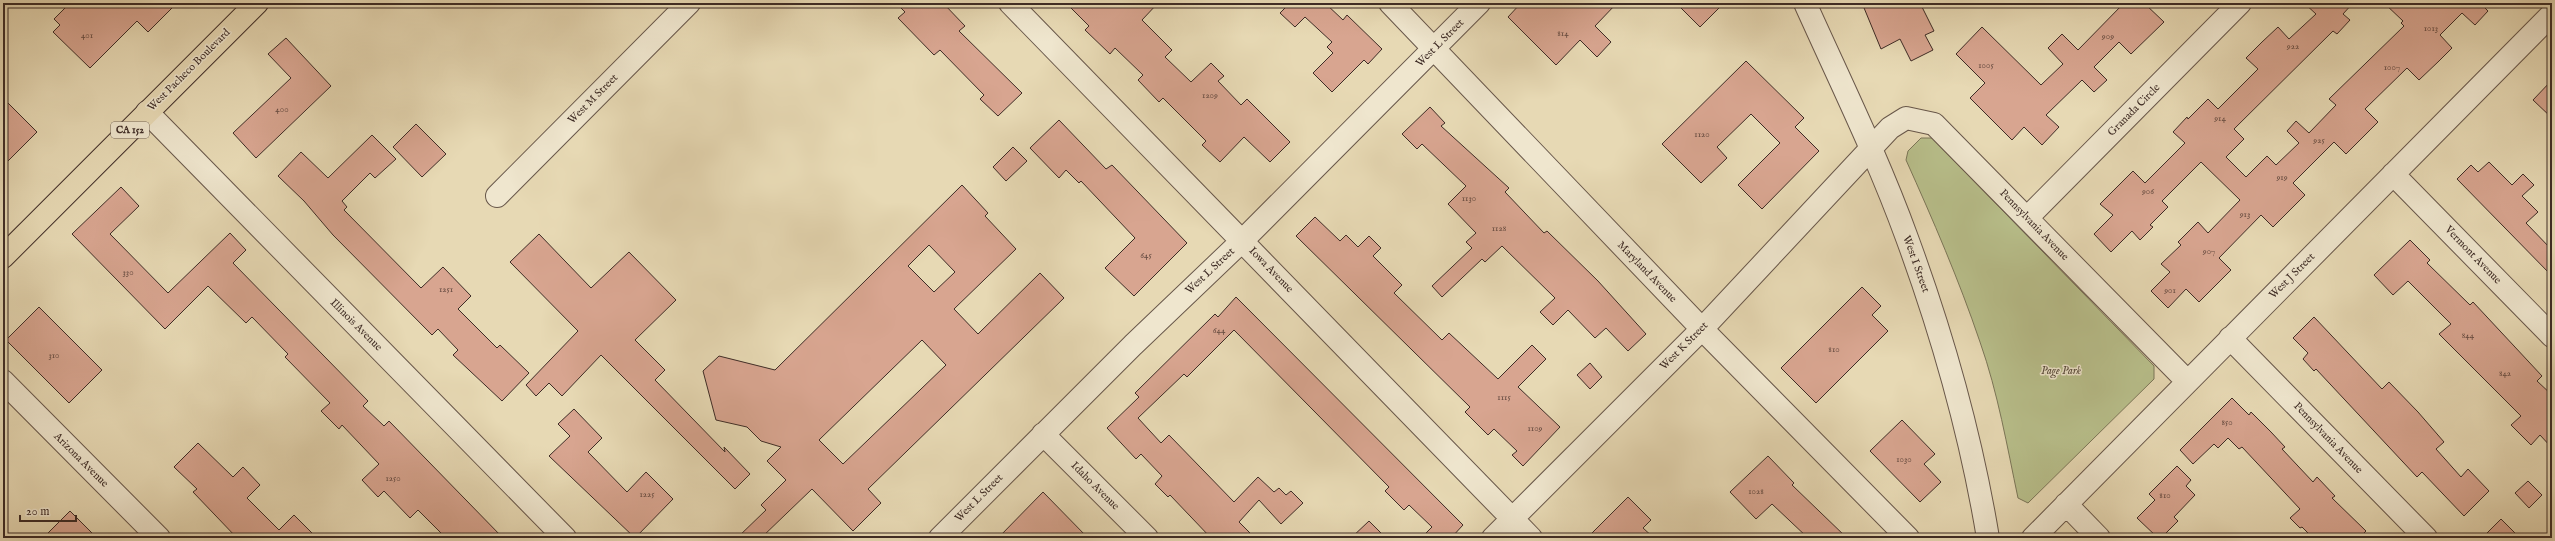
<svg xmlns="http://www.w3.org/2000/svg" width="2555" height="541" viewBox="0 0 2555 541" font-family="'IM FELL English',serif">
	<rect width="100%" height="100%" fill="#e7d9b4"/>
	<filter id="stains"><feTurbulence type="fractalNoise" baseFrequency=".005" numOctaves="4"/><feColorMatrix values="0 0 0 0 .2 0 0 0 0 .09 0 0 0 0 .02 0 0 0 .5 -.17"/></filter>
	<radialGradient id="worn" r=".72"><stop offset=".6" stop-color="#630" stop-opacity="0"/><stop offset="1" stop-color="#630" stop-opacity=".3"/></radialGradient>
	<path fill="#b8bf8b" stroke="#7b7658" d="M1921 138H1932L2154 366V379L2028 503 2018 498C2007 446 1998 393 1980 342 1959 280 1933 220 1906 160L1908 151Z"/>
	<path fill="#d8a590" stroke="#3e2c26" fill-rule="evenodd" d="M70 3H177L148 32 137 21 90 68 53 32 60 25 54 19Z
		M896 3H943L965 26 959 31 1022 93 998 116 980 99 984 95 940 50 934 55 898 18 905 12Z
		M1066 3H1158L1142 20 1172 50 1165 57 1191 82 1211 63 1224 76 1218 81 1241 105 1247 99 1290 142 1270 162 1244 137 1220 162 1202 145 1206 141 1163 98 1159 102 1138 80 1143 75 1115 48 1110 54 1085 30 1089 26Z
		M1290 3H1325L1343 20 1347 15 1382 49 1368 64 1364 60 1332 92 1313 73 1333 53 1327 47 1332 42 1305 17 1295 27 1280 13Z
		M1521 3H1617L1595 26 1611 42 1597 57 1580 40 1556 65 1508 17Z
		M1676 3H1724L1700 27Z
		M1862 3H1920L1934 31 1925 35 1933 50 1911 61 1900 39 1881 49Z
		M2124 3H2144L2164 22 2131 54 2119 42 2094 67 2107 80 2094 92 2082 80 2046 115 2059 127 2042 145 2024 127 2012 140 1970 98 1985 83 1956 54 1982 27 2041 85 2063 64 2048 48 2062 34 2078 50Z
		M2304 3H2353L2343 14 2350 20 2337 34 2333 31 2234 129 2244 139 2226 157 2246 177 2267 156 2276 165 2299 143 2287 131 2296 121 2309 133 2336 105 2329 99 2404 26 2401 23 2403 21 2384 3H2480L2488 11 2475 25 2462 13 2440 35 2452 48 2439 61 2419 80 2407 68 2365 109 2378 122 2346 154 2334 142 2293 183 2305 195 2273 227 2261 215 2219 258 2231 270 2199 302 2186 289 2168 308 2151 291 2170 272 2161 264 2181 245 2178 242 2198 222 2208 233 2240 200 2201 162 2162 201 2168 207 2150 225 2153 227 2140 240 2132 231 2111 252 2094 234 2113 215 2100 204 2133 171 2145 183 2185 143 2173 132 2187 117 2188 119 2208 99 2218 109 2258 69 2246 58 2262 42 2278 27 2289 39 2316 14Z
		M286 38 331 86 256 158 233 133 291 78 268 54Z
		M1746 61 1804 118 1795 127 1819 151 1762 209 1738 185 1780 143 1751 114 1717 147 1727 158 1701 183 1662 144Z
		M2552 80V118L2533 100Z
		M3 98 37 132 3 166Z
		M1430 107 1445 123 1441 126 1509 188 1505 192 1544 233 1547 231 1598 281 1646 334 1628 351 1606 328 1595 338 1568 310 1553 325 1540 312 1555 298 1502 246 1485 262 1482 259 1442 297 1432 286 1472 248 1466 242 1476 233 1448 204 1466 186 1422 144 1417 149 1402 134Z
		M1059 120 1106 169 1112 165 1187 243 1134 296 1105 268 1135 238 1081 181 1079 183 1066 170 1059 178 1030 148Z
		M416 124 446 154 422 177 393 147Z
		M372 135 396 159 375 178 370 173 342 201 347 207 344 210 421 288 443 267 471 296 458 309 497 348 500 345 529 373 502 401 453 355 458 350 438 329 432 335 333 235 304 201 278 176 301 152 328 178Z
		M1013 147 1027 161 1006 181 993 167Z
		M2489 162 2512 185 2523 174 2534 185 2522 196 2538 212 2526 223 2552 250V276L2457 179 2471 165 2478 172Z
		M962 185 988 213 985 216 1016 249 954 309 978 334 1040 273 1064 298 868 489 881 503 853 531 812 489 761 538H737L766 510 761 505 786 480 767 461 781 447 761 441 747 427 716 420 703 371 719 356 775 370ZM929 245 955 272 934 292 908 266ZM922 340 946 365 843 464 819 440Z
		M121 187 139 206 110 234 168 293 230 233 246 250 233 263 368 401 363 406 384 426 389 421 503 538H446L418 510 410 518 384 491 378 497 362 480 379 464 342 425 339 429 321 411 330 403 285 357 288 354 252 317 246 323 208 286 165 329 72 234Z
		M1315 217 1340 241 1346 235 1358 247 1369 236 1381 248 1373 256 1402 285 1394 293 1442 340 1449 333 1498 379 1532 345 1546 359 1518 387 1560 427 1523 466 1512 455 1517 451 1494 429 1488 435 1465 412 1470 407 1296 236Z
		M539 234 591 288 629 252 676 300 635 340 665 370 655 380 725 452 724 447 750 474 735 489 601 355 562 396 549 383 536 396 526 385 578 331 510 262Z
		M2410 240 2430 260 2427 263 2470 305 2473 302 2542 376 2537 381 2552 395V448L2540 435 2531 445 2511 425 2521 416 2439 334 2451 324 2408 281 2393 295 2374 275Z
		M1862 287 1881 306 1872 315 1888 331 1816 403 1781 368Z
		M1236 297 1463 525 1451 538H1421L1432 527 1409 505 1404 510 1385 491 1389 487 1234 330 1187 377 1184 374 1138 418 1161 443 1169 435 1234 502 1258 477 1274 492 1279 488 1286 495 1291 491 1303 503 1281 524 1259 500 1239 522 1255 538H1211L1170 495 1168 497 1155 484 1162 476 1141 454 1136 459 1107 428 1139 397 1135 393 1215 314 1218 317Z
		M39 307 102 370 69 403 6 340Z
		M2314 317 2382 389 2389 382 2418 412 2444 442 2436 449 2461 477 2468 469 2489 491 2464 516 2422 472 2417 477 2316 369 2314 371 2303 359 2308 353 2293 338Z
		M1590 363 1602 377 1590 389 1577 375Z
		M2232 398 2249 415 2251 412 2271 432 2285 447 2282 449 2313 482 2317 477 2335 496 2332 498 2366 531 2359 538H2313L2302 527 2300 528 2290 518 2300 509 2242 447 2239 449 2228 438 2218 448 2214 444 2193 464 2180 450Z
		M574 409 602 438 588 452 627 492 646 472 673 499 635 538 549 456 570 436 558 424Z
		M1902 420 1935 454 1924 464 1941 482 1920 502 1870 451Z
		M198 443 233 477 243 467 260 485 247 498 279 530 294 515 317 538H237L193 492 197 489 174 467Z
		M1768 456 1794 483 1792 485 1847 538H1808L1772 504 1756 519 1730 492Z
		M2177 466 2191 480 2186 486 2195 495 2174 517 2178 521 2161 538H2158L2137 518 2155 500 2149 494Z
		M2528 481 2542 495 2529 508 2515 493Z
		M1043 492 1088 538H998Z
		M1628 497 1651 520 1643 528 1654 538H1587Z
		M70 511 97 538H43Z
		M2501 519 2520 538H2482Z
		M1369 521 1386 538H1351Z"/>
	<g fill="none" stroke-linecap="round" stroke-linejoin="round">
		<defs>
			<path id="minor" d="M1010 3 1531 538
				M1390 3 1702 329 1908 538
				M1805 3C1840 81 1878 158 1907 238 1943 336 1971 435 1988 538
				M147 112 565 538
				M2393 174 2552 336
				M497 196 689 3
				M2027 218 2240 3
				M2230 338 2426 538
				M3 381 159 538
				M1043 434 1147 538
				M2066 504 2099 538
				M940 538 1133 345 1243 240 1479 3
				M1493 538 1702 329 1890 128 1906 118 1934 124 2187 381
				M2033 538 2552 14"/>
			<path id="highway" d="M3 257 257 3"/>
		</defs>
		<use href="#minor" stroke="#68574a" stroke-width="24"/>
		<use href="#highway" stroke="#3e2c26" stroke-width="24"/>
		<use href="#minor" stroke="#efe6ce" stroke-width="22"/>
		<use href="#highway" stroke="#e7d9b4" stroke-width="22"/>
	</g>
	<g text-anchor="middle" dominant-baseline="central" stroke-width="3" stroke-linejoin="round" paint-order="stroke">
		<g font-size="9" fill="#644a40">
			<text x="2431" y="28">1013</text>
			<text x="1563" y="33">814</text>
			<text x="87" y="35">401</text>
			<text x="2108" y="36">909</text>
			<text x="2293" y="46">922</text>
			<text x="1986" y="65">1005</text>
			<text x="2392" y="67">1007</text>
			<text x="1210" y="95">1209</text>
			<text x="282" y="109">400</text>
			<text x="2220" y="118">914</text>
			<text x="1702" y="134">1120</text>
			<text x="2319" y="140">925</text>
			<text x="2282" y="177">919</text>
			<text x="2148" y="191">906</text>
			<text x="1469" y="198">1130</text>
			<text x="2245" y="214">913</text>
			<text x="1499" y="228">1128</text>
			<text x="2209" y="251">907</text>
			<text x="1146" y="255">645</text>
			<text x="128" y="272">330</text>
			<text x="446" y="289">1251</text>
			<text x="2170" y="290">901</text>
			<text x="1219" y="330">644</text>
			<text x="2468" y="335">844</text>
			<text x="1834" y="349">810</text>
			<text x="54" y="355">310</text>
			<text x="2505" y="373">842</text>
			<text x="1504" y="397">1115</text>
			<text x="2227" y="422">850</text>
			<text x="1535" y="428">1109</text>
			<text x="1904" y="459">1030</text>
			<text x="393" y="478">1250</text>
			<text x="1756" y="491">1028</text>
			<text x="647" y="494">1225</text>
			<text x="2165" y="495">810</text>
		</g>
		<rect fill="#efe6ce" stroke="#736458" stroke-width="1" x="111" y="122" width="38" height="16" rx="3"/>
		<g font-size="10" font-weight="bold" fill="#3e2c26">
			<text x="130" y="130">CA 152</text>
		</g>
		<g font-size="11" fill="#3e2c26" stroke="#efe6ce">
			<text transform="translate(1440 43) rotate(-45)">West L Street</text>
			<text transform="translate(189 70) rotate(-45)">West Pacheco Boulevard</text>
			<text transform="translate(593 99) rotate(-45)">West M Street</text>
			<text transform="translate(2134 110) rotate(-45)">Granada Circle</text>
			<text transform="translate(2034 225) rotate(46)">Pennsylvania Avenue</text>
			<text transform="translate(2473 255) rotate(46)">Vermont Avenue</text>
			<text transform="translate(1916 264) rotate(70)">West I Street</text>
			<text transform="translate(1271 270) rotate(46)">Iowa Avenue</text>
			<text transform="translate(1210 271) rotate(-43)">West L Street</text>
			<text transform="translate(1647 272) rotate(46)">Maryland Avenue</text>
			<text transform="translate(2292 276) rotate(-45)">West J Street</text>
			<text transform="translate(356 325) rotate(45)">Illinois Avenue</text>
			<text transform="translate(1684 346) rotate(-45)">West K Street</text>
			<text transform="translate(2328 438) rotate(46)">Pennsylvania Avenue</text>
			<text transform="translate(81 460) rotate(45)">Arizona Avenue</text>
			<text transform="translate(1095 486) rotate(45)">Idaho Avenue</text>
			<text transform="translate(979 498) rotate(-45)">West L Street</text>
		</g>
		<g font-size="11" font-style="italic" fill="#56493a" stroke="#efe6ce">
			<text x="2061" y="371">Page Park</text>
		</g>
	</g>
	<rect width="2555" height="541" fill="none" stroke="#e7d9b4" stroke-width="16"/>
	<rect x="4" y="4" width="2547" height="533" fill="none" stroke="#3e2c26" stroke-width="2"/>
	<rect x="8" y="8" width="2539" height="525" fill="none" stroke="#3e2c26"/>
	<path d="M20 515v6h56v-6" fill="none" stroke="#3e2c26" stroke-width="2"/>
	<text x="26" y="515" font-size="12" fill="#3e2c26" stroke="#efe6ce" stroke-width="3" paint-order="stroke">20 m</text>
	<rect width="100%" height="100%" filter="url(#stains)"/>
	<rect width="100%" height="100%" fill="url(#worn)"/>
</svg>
